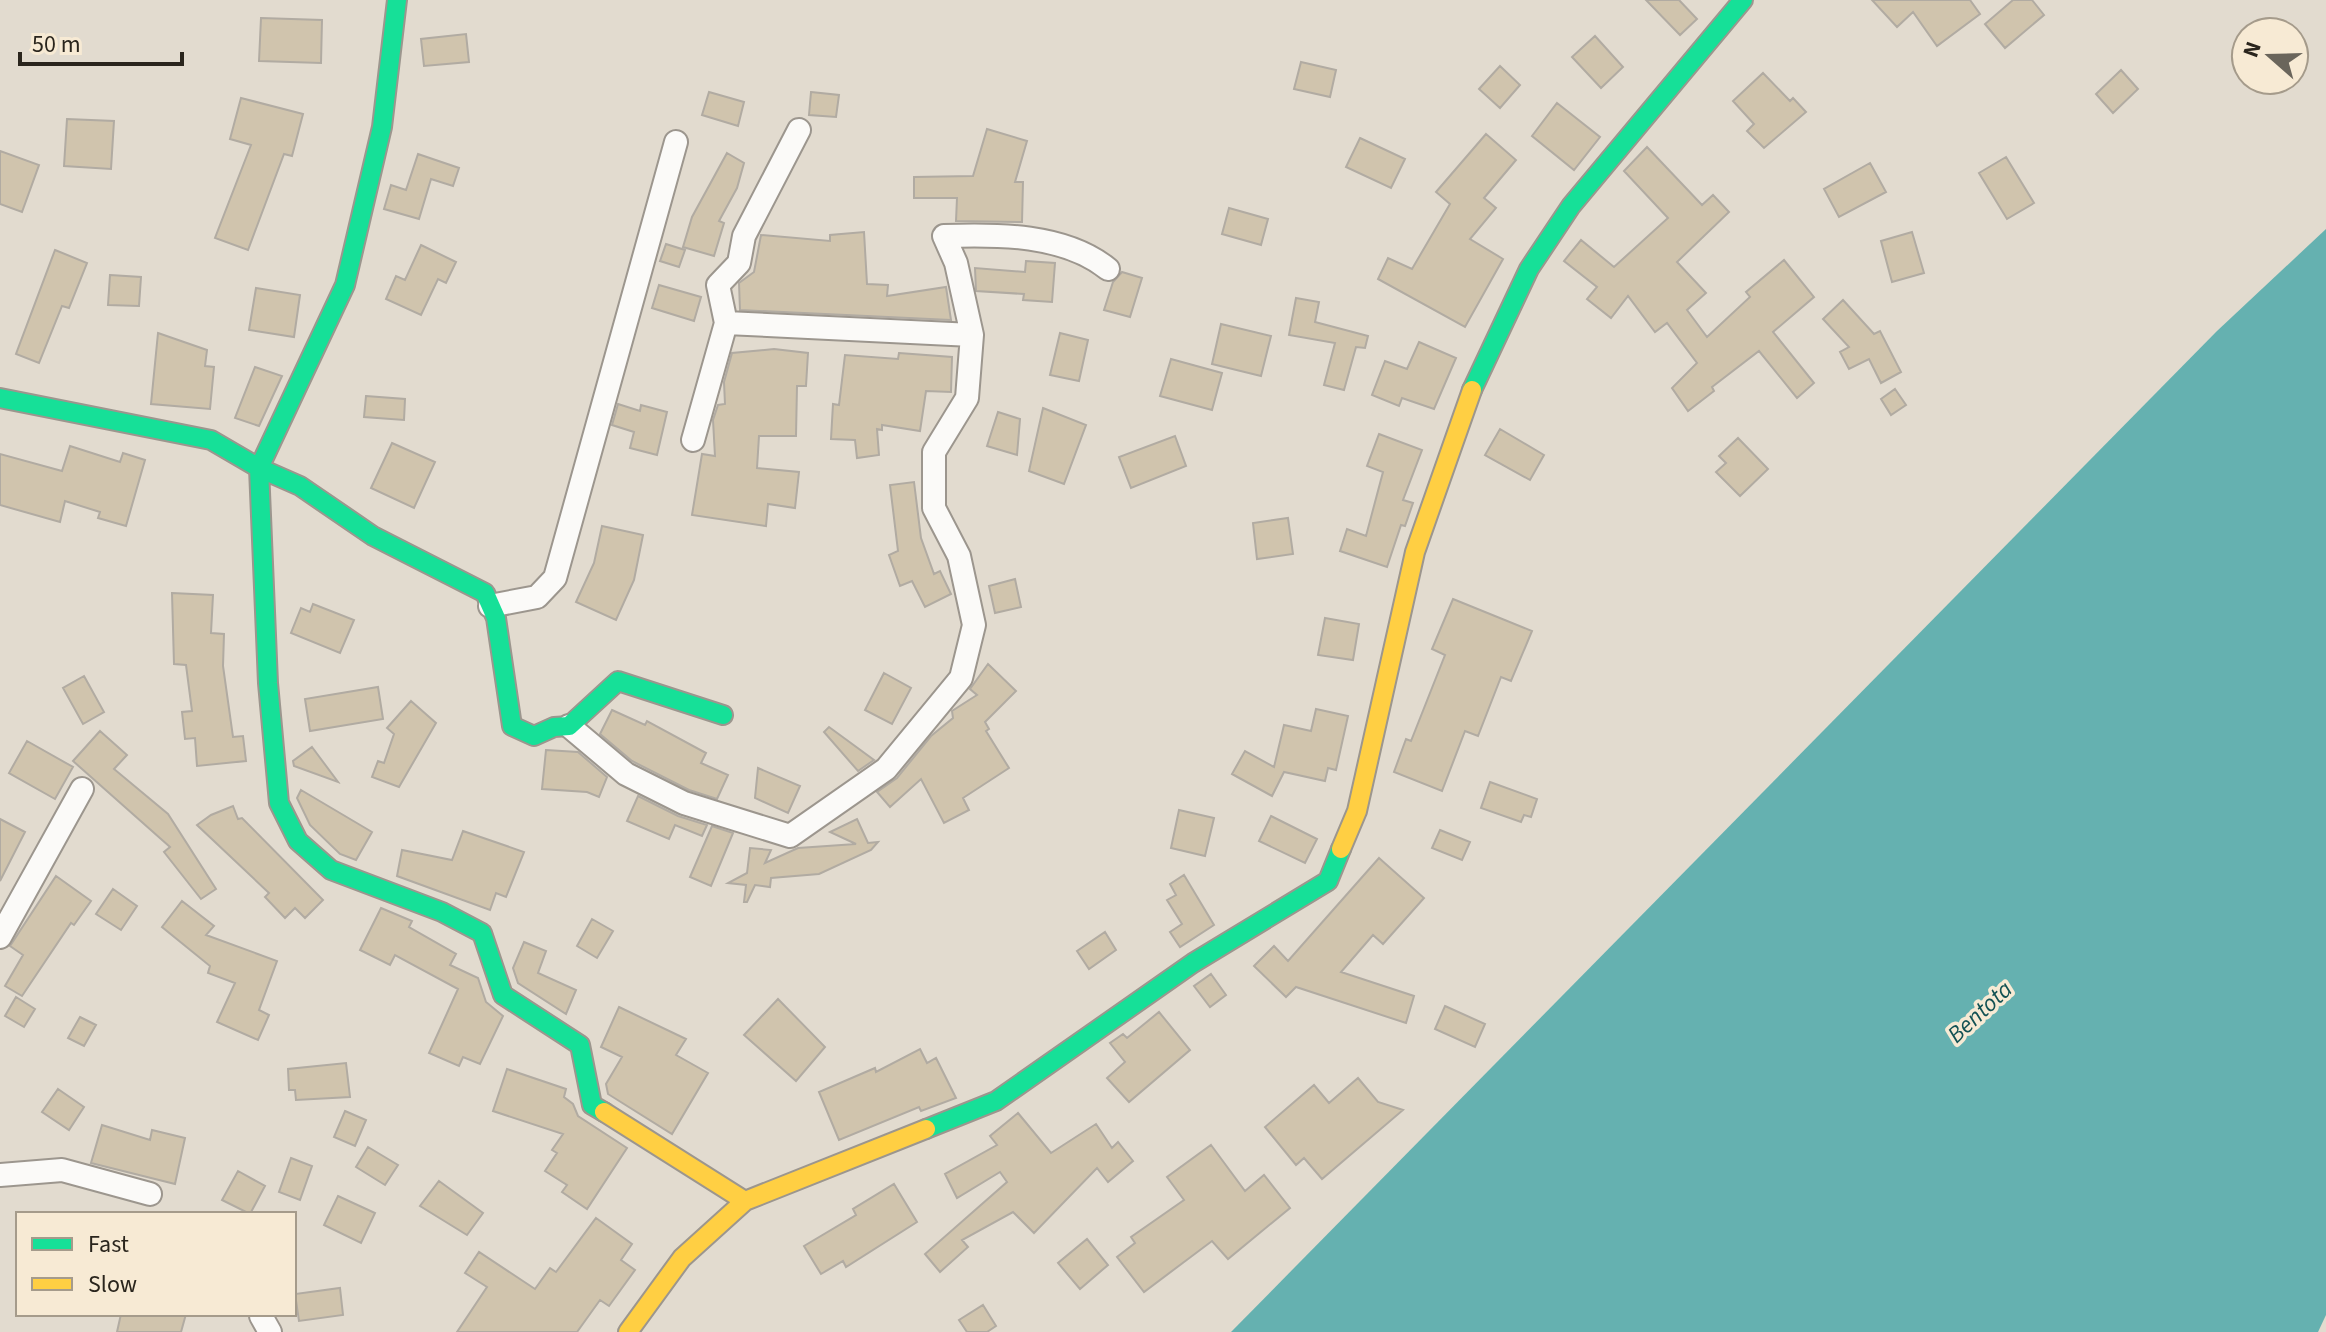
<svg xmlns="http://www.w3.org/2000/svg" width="2326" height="1332" viewBox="0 0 2326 1332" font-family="'Source Sans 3',sans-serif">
	<rect width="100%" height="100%" fill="#e2dbcf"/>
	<path fill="#65b1b0" d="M2326 229V1315L2318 1332H1231L2217 331Z"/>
	<path fill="#d0c4ad" stroke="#b1aba2" stroke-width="2" d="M1646 0H1679L1697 19 1680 35Z
		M1872 0H1970L1980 14 1937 46 1913 12 1897 27Z
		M2013 0H2032L2044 15 2005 48 1985 24Z
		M261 18 322 20 321 63 259 61Z
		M466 34 469 62 424 66 421 39Z
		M1595 36 1623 67 1601 88 1572 57Z
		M1301 62 1336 70 1330 97 1294 89Z
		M1500 66 1520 85 1500 108 1479 89Z
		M2121 70 2138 89 2113 113 2096 94Z
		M1763 73 1790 101 1793 98 1806 112 1764 148 1747 131 1754 124 1733 101Z
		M709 92 744 102 738 126 702 115Z
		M811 92 839 95 836 117 809 115Z
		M241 98 303 114 292 156 284 154 248 250 215 238 251 145 230 139Z
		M1557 103 1600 137 1574 170 1532 136Z
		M67 119 114 121 111 169 64 166Z
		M987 129 1027 141 1015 182H1023L1022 222 956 221 957 198H914V177L973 176Z
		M1486 134 1516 160 1484 198 1496 208 1470 239 1503 259 1465 327 1378 279 1388 258 1412 269 1450 204 1436 192Z
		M1360 138 1405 159 1391 188 1346 167Z
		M1647 147 1702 205 1713 195 1729 212 1677 262 1706 293 1687 310 1707 337 1750 297 1746 292 1784 260 1814 297 1773 332 1814 383 1797 398 1759 351 1712 387 1714 391 1688 411 1672 388 1697 363 1667 323 1655 332 1628 296 1611 318 1587 299 1597 287 1564 261 1581 240 1614 267 1668 218 1624 171Z
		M0 151 39 165 22 212 0 204Z
		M727 153 744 163 737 188 719 221 724 223 714 256 683 247 692 217Z
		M418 154 459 168 453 186 431 179 419 219 384 209 391 185 406 190Z
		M2006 157 2034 203 2007 219 1979 173Z
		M1870 163 1886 192 1839 217 1824 189Z
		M1229 208 1268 219 1261 245 1222 234Z
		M864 232 867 284 888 285 887 296 946 287 951 320 740 310 739 283 754 272 761 235 830 241V235Z
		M1912 232 1924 273 1892 282 1881 241Z
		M666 244 685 250 679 267 660 261Z
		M421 245 456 262 446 283 438 279 421 315 386 299 396 276 405 280Z
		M55 250 87 263 69 308 62 306 39 363 16 354Z
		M1026 261 1055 263 1052 302 1023 300 1024 294 976 291 975 268 1025 272Z
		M1122 272 1142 278 1130 317 1104 310 1113 282Z
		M110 275 141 277 139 306 108 305Z
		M659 285 701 297 694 321 652 308Z
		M256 288 300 295 294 337 249 330Z
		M1296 298 1319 302 1315 322 1368 336 1365 348 1356 347 1344 390 1324 385 1335 343 1289 335Z
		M1843 300 1874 334 1880 331 1901 372 1881 383 1869 359 1849 369 1840 352 1849 347 1823 319Z
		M1221 324 1271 336 1261 376 1212 364Z
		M158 333 207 350 205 366 214 367 210 409 151 404Z
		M1060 333 1088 340 1079 381 1050 375Z
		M1419 342 1456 358 1434 409 1402 398 1399 406 1372 395 1385 361 1407 369Z
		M774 349 808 353 806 386H797L796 436H759L757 468 799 472 795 508 768 504 766 526 692 515 702 454 715 456 713 420 718 405 725 404 724 382 732 353Z
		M899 353 952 357 951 392 926 391 920 431 882 425V430L877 429 879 455 857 458 855 440 831 439 833 404 839 405 845 355 898 359Z
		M1171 359 1222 373 1212 410 1160 396Z
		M255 367 282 376 259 426 235 418Z
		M1895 389 1906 405 1891 415 1881 399Z
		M366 396 405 399 404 420 364 417Z
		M618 404 640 411 641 405 667 412 657 455 630 448 634 432 612 425Z
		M1043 408 1086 425 1064 484 1029 471Z
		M998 412 1020 419 1017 455 987 446Z
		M1500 429 1544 455 1530 480 1485 455Z
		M1379 434 1422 450 1403 500 1413 503 1405 526 1401 525 1387 567 1340 551 1347 529 1366 536 1383 472 1367 466Z
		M1175 436 1186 466 1131 488 1119 457Z
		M1738 438 1768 469 1740 496 1716 472 1726 463 1719 456Z
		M392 443 435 462 414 508 371 488Z
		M70 446 120 462 123 453 145 460 126 526 98 518 100 512 65 501 60 522 0 505V454L62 471Z
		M914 482 921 538 934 574 940 571 951 594 925 607 912 581 900 586 889 555 898 551 890 485Z
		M1288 518 1293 554 1257 559 1253 523Z
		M602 526 643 535 634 580 616 620 576 602 594 563Z
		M1015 579 1021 607 995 613 989 586Z
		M172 593 213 595 211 633 224 634 223 666 233 737 243 736 246 761 197 766 195 738 185 739 182 712 192 711 186 665 174 664Z
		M1453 599 1532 631 1511 681 1501 677 1478 736 1465 731 1442 791 1394 772 1406 739 1411 741 1445 655 1432 649Z
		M313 604 354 620 340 653 291 633 301 608 310 612Z
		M1325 618 1359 624 1353 660 1318 655Z
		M988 664 1016 691 985 722 989 729 986 731 1009 768 963 798 969 810 944 823 921 779 890 807 877 792 897 778 931 736 953 718 952 711 977 695 970 689Z
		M884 673 911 688 892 724 865 710Z
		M84 676 104 712 83 724 63 688Z
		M378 687 383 719 310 731 305 699Z
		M411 701 436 723 399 787 372 777 378 761 384 763 394 734 387 728Z
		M1316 709 1348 716 1336 770 1328 768 1325 781 1284 772 1272 796 1232 774 1245 751 1274 767 1284 725 1311 731Z
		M612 710 645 725 647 721 706 753 701 763 728 775 717 799 689 790 632 761 600 734Z
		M829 727 874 760 858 771 824 732Z
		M100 731 127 755 114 769 168 814 216 889 201 899 164 852 170 847 73 761Z
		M27 741 73 767 55 799 9 773Z
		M312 747 338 782 294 766 293 761Z
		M546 750 578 752 607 777 599 797 587 792 542 789Z
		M758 768 800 786 788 813 755 798Z
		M1490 782 1537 799 1531 817 1524 815 1521 822 1481 808Z
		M301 790 372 832 356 860 340 854 310 825 297 798Z
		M638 796 678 816 707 825 702 836 675 825 669 839 627 821Z
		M233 806 238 819 242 818 323 900 305 918 295 908 285 918 265 897 269 893 197 825 211 815Z
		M1179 810 1214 818 1205 856 1171 848Z
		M1271 816 1317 839 1305 863 1259 841Z
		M0 819 25 832 0 881Z
		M857 819 868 843 878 842 871 850 819 874 771 878 770 887 755 885 747 902H744L746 885 728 883 747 873 750 848 771 850 765 863 798 848 856 844 830 832Z
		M712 826 733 833 711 886 690 877Z
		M1440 830 1470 842 1462 860 1432 848Z
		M463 831 524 852 506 897 496 893 490 910 397 876 402 850 452 860Z
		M1379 858 1424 898 1383 944 1373 935 1341 972 1414 996 1406 1023 1296 987 1286 997 1254 966 1274 946 1288 961Z
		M1184 875 1214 925 1180 947 1170 932 1182 924 1167 900 1176 895 1170 884Z
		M56 876 91 901 74 925 71 923 22 996 5 986 23 955 10 946Z
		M113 889 137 906 121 930 96 914Z
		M182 901 214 926 206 935 277 961 259 1010 269 1015 258 1040 217 1022 235 983 208 973 210 966 162 927Z
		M381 908 412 921 409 927 456 954 450 965 478 978 486 1002 503 1016 480 1064 463 1057 459 1066 429 1053 458 989 395 955 390 965 360 950Z
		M592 919 613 931 597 958 577 946Z
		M1105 932 1116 950 1089 969 1077 951Z
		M524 942 546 951 538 973 576 990 566 1014 518 983 513 968Z
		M1211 974 1226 995 1210 1007 1194 986Z
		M16 997 35 1009 24 1027 5 1016Z
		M778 999 825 1047 796 1081 744 1035Z
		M1445 1006 1485 1024 1475 1047 1435 1029Z
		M619 1007 686 1039 676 1055 708 1073 672 1134 608 1094 606 1084 622 1057 601 1047Z
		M1159 1012 1190 1050 1129 1102 1107 1078 1125 1062 1110 1043 1123 1034 1127 1038Z
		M80 1017 96 1025 84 1046 68 1038Z
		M920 1049 927 1063 936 1058 956 1098 921 1111 919 1107 839 1140 819 1092 875 1068 876 1072Z
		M346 1063 350 1097 296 1100 295 1090H289L288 1069Z
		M507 1069 566 1089 564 1097 573 1104 578 1116 627 1148 587 1209 562 1192 567 1185 545 1171 557 1153 552 1150 563 1134 493 1111Z
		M1358 1078 1378 1102 1403 1110 1322 1179 1304 1158 1296 1165 1265 1127 1314 1085 1329 1103Z
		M58 1089 84 1107 69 1130 42 1112Z
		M345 1111 366 1120 355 1146 334 1137Z
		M1018 1113 1051 1153 1096 1124 1112 1148 1118 1142 1133 1161 1108 1182 1097 1168 1034 1233 1013 1212 962 1240 968 1247 940 1272 925 1254 1007 1182 1000 1172 957 1198 945 1174 997 1145 990 1136Z
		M102 1125 150 1140 152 1130 185 1138 175 1184 91 1163Z
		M1211 1145 1245 1191 1264 1175 1290 1208 1228 1259 1212 1241 1144 1292 1117 1257 1135 1243 1131 1237 1184 1200 1167 1177Z
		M368 1147 398 1165 385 1185 356 1167Z
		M291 1158 312 1166 300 1200 279 1192Z
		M238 1171 265 1186 250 1214 222 1200Z
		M439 1181 483 1213 467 1235 420 1206Z
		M894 1184 917 1222 846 1267 843 1261 821 1274 804 1246 856 1215 853 1209Z
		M338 1196 375 1213 361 1243 324 1225Z
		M596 1218 632 1244 621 1260 635 1270 609 1306 600 1300 577 1332H457L487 1287 465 1273 479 1252 535 1289 550 1268 556 1272Z
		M1087 1239 1108 1265 1080 1289 1058 1263Z
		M340 1288 343 1315 299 1321 295 1294Z
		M983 1305 996 1326 987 1332H967L959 1320Z
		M121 1314H186L181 1332H117Z"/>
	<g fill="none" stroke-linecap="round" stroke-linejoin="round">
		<defs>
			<path id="street" d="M972 335 956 263 944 236C997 234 1065 234 1108 269
				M693 440 726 323 718 285 739 263 744 236 799 130
				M490 606 537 597 555 578 676 142
				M569 726 626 774 684 803 790 836 886 769 961 678 974 625 959 556 934 508V452L967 398 972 335 726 323
				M0 937 82 789
				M0 1175 62 1170 150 1194
				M261 1316 270 1332"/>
			<path id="fast" d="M397 0 382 127 345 285 259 468 300 486 373 536 485 593 496 618 512 726 534 736 554 727 569 726 618 681 723 715
				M1472 390 1529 269 1571 206 1743 0
				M0 398 211 440 259 468 268 683 279 803 298 841 331 870 442 912 482 933 503 995 580 1045 592 1105 604 1112
				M926 1129 996 1101 1193 963 1328 881 1341 849"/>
			<path id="slow" d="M1341 849 1357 811 1415 552 1472 390
				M604 1112 745 1201
				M628 1332 682 1258 745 1201 926 1129"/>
		</defs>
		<use href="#street" stroke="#9c968e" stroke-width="26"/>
		<use href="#fast" stroke="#9c968e" stroke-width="22"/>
		<use href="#slow" stroke="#9c968e" stroke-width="22"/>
		<use href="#street" stroke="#fbfaf8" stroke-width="22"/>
		<use href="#fast" stroke="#16e098" stroke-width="18"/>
		<use href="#slow" stroke="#ffcf43" stroke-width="18"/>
	</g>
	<g text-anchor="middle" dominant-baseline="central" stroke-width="7" stroke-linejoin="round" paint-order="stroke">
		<g font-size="24" font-style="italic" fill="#125153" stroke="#f7ead4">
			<text transform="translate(1980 1012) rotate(-43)">Bentota</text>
		</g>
	</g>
	<rect x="16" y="1212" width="280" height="104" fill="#f7ead4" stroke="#a59b8b" stroke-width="2"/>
	<rect x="32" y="1238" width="40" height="12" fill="#16e098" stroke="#a59b8b" stroke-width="2"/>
	<text x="88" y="1252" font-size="24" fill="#2a251d">Fast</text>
	<rect x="32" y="1278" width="40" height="12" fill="#ffcf43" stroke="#a59b8b" stroke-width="2"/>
	<text x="88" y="1292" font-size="24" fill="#2a251d">Slow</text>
	<g transform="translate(2270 56) rotate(290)"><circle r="38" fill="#f7ead4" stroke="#a59b8b" stroke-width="2"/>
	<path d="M0-6L14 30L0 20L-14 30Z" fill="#6a655b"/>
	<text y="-12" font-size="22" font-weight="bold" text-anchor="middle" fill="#2a251d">N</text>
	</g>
	<path d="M20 52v12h162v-12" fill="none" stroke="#2a251d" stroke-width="4"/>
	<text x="32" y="52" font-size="24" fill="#2a251d" stroke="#f7ead4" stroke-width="6" paint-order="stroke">50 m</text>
</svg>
